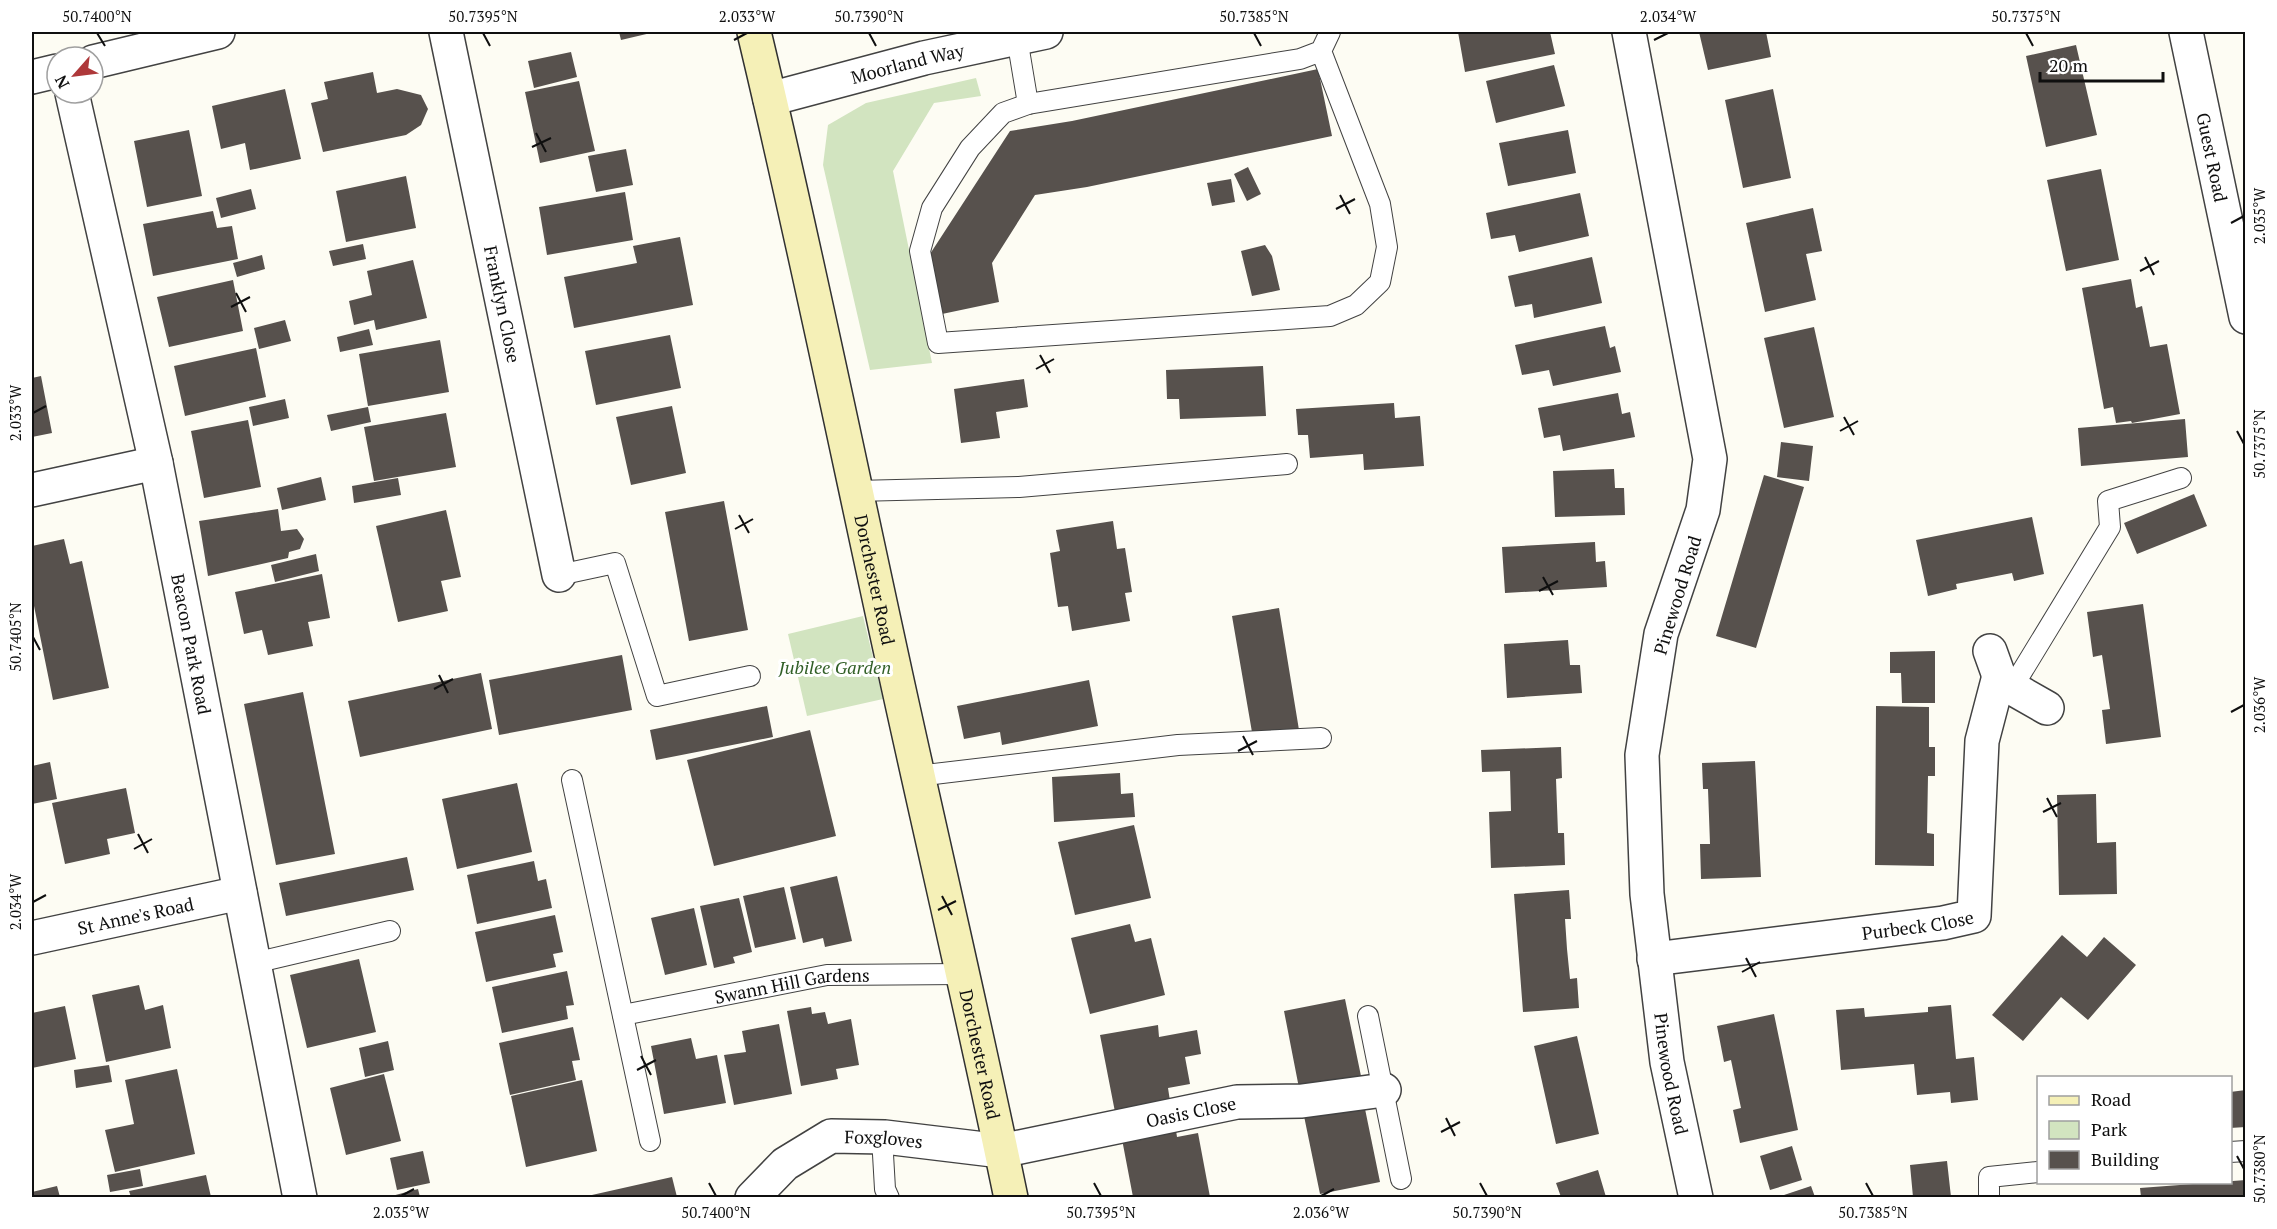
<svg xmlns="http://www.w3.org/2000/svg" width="2277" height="1229" viewBox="0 0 2277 1229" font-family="'PT Serif',serif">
	<rect width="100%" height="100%" fill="#fdfcf3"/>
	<path fill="#d2e4c0" d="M976 78 981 96 934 103 893 171 932 363 870 370 823 165 828 125 866 103Z
		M863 616 883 699 807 716 788 634Z"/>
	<path fill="#57514d" d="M619 32H655L621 40Z
		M1458 32H1550L1555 54 1465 72Z
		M1699 32H1766L1771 57 1708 70Z
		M2076 45 2097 135 2046 147 2026 56Z
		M571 52 577 77 534 88 528 61Z
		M1554 65 1565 106 1496 123 1486 81Z
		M1318 69 1332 136 1087 187 1035 195 992 263 999 302 942 314 930 254 1010 131 1072 121Z
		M373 72 377 93 397 89 421 95 428 109 421 125 406 135 323 152 311 103 328 99 324 82Z
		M579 81 595 151 540 163 525 92Z
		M285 89 301 159 250 170 245 143 221 149 212 106Z
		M1773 89 1791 178 1743 188 1725 100Z
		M189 130 202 196 147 207 134 141Z
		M1568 130 1576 173 1508 186 1499 143Z
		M626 149 633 185 596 192 588 156Z
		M1248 167 1261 194 1247 201 1234 174Z
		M2101 169 2119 260 2066 271 2047 180Z
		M406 176 416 228 346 242 336 191Z
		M1231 179 1235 202 1212 206 1207 183Z
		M251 189 256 209 221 218 216 198Z
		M625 192 633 240 547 255 539 207Z
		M1580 193 1589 236 1519 252 1515 235 1491 239 1486 213Z
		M1813 208 1822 251 1806 254 1816 300 1765 312 1746 223Z
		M213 211 217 228 232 226 238 259 153 276 143 224Z
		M680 237 693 305 574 328 564 277 637 263 633 246Z
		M363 244 366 259 333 266 329 251Z
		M1265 245 1272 256 1280 290 1252 296 1241 251Z
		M262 255 265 269 237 277 233 263Z
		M1592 257 1602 303 1534 318 1532 304 1515 307 1508 276Z
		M413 260 427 318 376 330 374 320 354 325 349 301 372 295 367 271Z
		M2131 279 2136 308 2142 306 2150 347 2167 344 2180 414 2132 423 2131 421 2116 423 2113 407 2104 409 2082 288Z
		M233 280 243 331 169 347 157 297Z
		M285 320 291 341 259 349 254 328Z
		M1605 326 1610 348 1615 346 1621 372 1553 386 1549 370 1522 375 1515 345Z
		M1814 327 1834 417 1784 428 1764 338Z
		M369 329 373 345 340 352 337 337Z
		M670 335 681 388 596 405 585 351Z
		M440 340 449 392 368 406 359 354Z
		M256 348 266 397 185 416 174 366Z
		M1263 366 1266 416 1180 419 1179 399H1167L1166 370Z
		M41 376 52 433 32 437V378Z
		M1024 379 1028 407 996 412 1000 438 961 443 954 389Z
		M1618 393 1622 414 1630 412 1635 437 1563 451 1560 435 1544 438 1538 408Z
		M285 399 289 418 253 426 249 407Z
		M1394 403 1395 418 1420 416 1424 466 1364 470 1363 454 1310 458 1308 435H1298L1296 409Z
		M672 406 686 473 631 485 616 417Z
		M368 407 371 422 331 431 327 415Z
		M446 413 456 467 374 481 364 427Z
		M2185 419 2188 457 2081 466 2078 428Z
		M248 420 261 487 204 498 191 431Z
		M1781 442 1813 446 1809 481 1777 477Z
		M1614 469 1615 488H1624L1625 515 1555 517 1553 471Z
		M1764 475 1804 487 1756 648 1716 636Z
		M321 477 326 500 282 510 277 488Z
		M398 478 401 495 354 503 352 486Z
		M2194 494 2207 526 2137 554 2124 523Z
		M724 501 748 630 689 641 665 512Z
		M278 509 281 531 297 529 304 539 300 549 289 552 288 558 208 576 199 521Z
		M446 510 461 577 441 581 448 611 398 622 376 526Z
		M2032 517 2044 574 2014 581 2012 573 1956 584 1957 589 1928 596 1916 540Z
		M1113 521 1117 549 1125 548 1132 592 1125 593 1130 621 1072 631 1068 606 1058 607 1050 553 1060 551 1056 530Z
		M64 539 70 564 82 561 109 688 53 700 32 596V546Z
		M1595 542 1596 562 1605 561 1607 587 1505 593 1502 547Z
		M316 554 319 571 275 582 271 565Z
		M322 574 330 618 308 622 313 646 268 655 262 630 244 634 235 592Z
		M2143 604 2161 737 2106 744 2102 710 2110 709 2102 655 2093 657 2087 612Z
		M1279 608 1299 730 1253 738 1232 616Z
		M1568 640 1570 665H1580L1582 693 1507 698 1504 644Z
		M1935 651V703H1902L1901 673H1890V652Z
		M622 655 632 710 499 735 489 680Z
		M481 673 492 729 360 757 348 701Z
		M1089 680 1098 726 1002 745 1000 732 964 739 957 706Z
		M303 692 335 854 276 865 244 704Z
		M767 706 773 737 656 760 650 730Z
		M1876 706 1929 707V747H1935V776H1928L1927 833 1934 834V866L1875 865Z
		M810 730 836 836 714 866 687 760Z
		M1561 747 1562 778 1556 779 1558 833H1564L1565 865 1491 868 1489 812 1511 811 1510 771 1482 772 1481 750Z
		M1755 761 1761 877 1701 879 1700 844H1710L1708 789H1703L1702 763Z
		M50 762 57 799 32 804V766Z
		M1120 773 1121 794 1133 793 1135 817 1054 822 1052 777Z
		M517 783 532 852 457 869 442 799Z
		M126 788 135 833 107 839 110 854 65 864 52 803Z
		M2096 794 2097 843 2116 842 2117 894 2059 895 2057 795Z
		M1134 825 1151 898 1075 915 1058 842Z
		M407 857 414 890 286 916 279 883Z
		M534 861 538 881 546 879 552 908 477 924 467 875Z
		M837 876 852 941 825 947 823 938 803 943 790 887Z
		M784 887 796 939 755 948 743 896Z
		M1569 890 1571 919H1565L1567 949 1570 979 1577 978 1579 1008 1523 1012 1514 894Z
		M739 898 752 952 733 957 735 963 714 968 700 906Z
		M694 908 707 965 665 975 651 918Z
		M555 915 563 952 553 954 556 967 486 982 475 932Z
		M1130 924 1135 942 1151 938 1165 995 1090 1014 1071 938Z
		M2062 935 2087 957 2104 937 2136 965 2088 1020 2061 997 2023 1041 1992 1015Z
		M359 959 376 1032 307 1048 290 975Z
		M567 971 574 1005 566 1006 568 1019 502 1033 492 987Z
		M139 985 145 1010 163 1005 171 1048 106 1062 92 995Z
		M1345 999 1361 1076 1299 1088 1284 1011Z
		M1951 1005 1956 1059 1974 1057 1978 1100 1951 1103 1950 1092 1917 1095 1914 1064 1841 1070 1836 1010 1864 1008 1865 1017 1928 1012V1007Z
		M65 1006 76 1059 32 1068V1013Z
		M811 1007 812 1014 825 1012 828 1024 851 1019 859 1065 836 1069 838 1079 801 1086 787 1011Z
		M1774 1014 1798 1130 1740 1143 1733 1110 1741 1108 1731 1060 1724 1062 1717 1026Z
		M779 1024 792 1094 734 1105 724 1055 746 1052 742 1031Z
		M1158 1025 1159 1037 1197 1030 1201 1054 1185 1057 1190 1084 1168 1088 1170 1101 1115 1112 1100 1035Z
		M573 1027 580 1060 572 1061 576 1080 510 1095 499 1043Z
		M1577 1036 1599 1134 1556 1144 1534 1046Z
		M691 1038 696 1059 717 1055 726 1103 664 1114 651 1046Z
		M388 1041 394 1070 365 1077 359 1048Z
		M109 1065 112 1082 76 1088 74 1070Z
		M177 1069 195 1154 115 1172 105 1130 134 1124 125 1080Z
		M384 1074 401 1141 346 1155 330 1088Z
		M582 1080 597 1151 526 1167 511 1096Z
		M2246 1090V1127L2230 1128V1092Z
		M1364 1104 1380 1182 1320 1194 1304 1116Z
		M1175 1124 1177 1137 1198 1133 1210 1197H1133L1121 1134Z
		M1792 1146 1802 1180 1770 1190 1760 1156Z
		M423 1151 430 1183 397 1190 390 1158Z
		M1947 1161 1951 1197H1913L1910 1165Z
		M140 1169 143 1186 110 1192 107 1175Z
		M1598 1170 1606 1197H1561L1556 1183Z
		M206 1175 211 1197H131L129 1191Z
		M672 1177 677 1197H583Z
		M2246 1180V1197H2141L2140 1188Z
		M57 1186 60 1197H32V1192Z
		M1811 1186 1815 1197H1778Z
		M418 1189 420 1197H388Z"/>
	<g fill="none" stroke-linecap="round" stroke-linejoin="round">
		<defs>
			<g id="service">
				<path d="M1017 38 1028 104"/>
				<path d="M1321 51 1380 204 1387 247 1380 282 1356 305 1330 316 938 343 920 251 932 208 970 148 1003 113 1028 104 1300 59 1321 51 1330 32"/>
				<path d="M856 491 1019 487 1287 464"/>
				<path d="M559 575 615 563 657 696 750 676"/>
				<path d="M2012 688 2110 527 2108 501 2181 478"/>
				<path d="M917 776 1178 745 1321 738"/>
				<path d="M572 780 650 1141"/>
				<path d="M254 963 390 931"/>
				<path id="s1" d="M623 1015 827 975 963 974"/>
				<path d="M1368 1016 1401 1179"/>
				<path d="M882 1137 885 1189 889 1198"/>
				<path d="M2230 1152 2246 1151"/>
				<path d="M1989 1198V1177L2038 1172"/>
			</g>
			<g id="minor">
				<path id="s2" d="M446 32 559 575"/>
				<path id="s3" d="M1629 32 1710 459 1703 510 1661 634 1642 755 1647 894 1667 1062 1696 1198"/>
				<path id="s4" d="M2186 32 2246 317"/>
				<path d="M93 62 218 32"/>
				<path d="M32 77 57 71"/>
				<path id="s5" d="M72 93 156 463 300 1198"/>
				<path id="s6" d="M770 99 924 58 1046 32"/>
				<path d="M32 490 156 463"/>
				<path d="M1990 651 1999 676 2012 688 2047 708"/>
				<path id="s7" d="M32 938 240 893"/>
				<path id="s8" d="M1654 959 1943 923 1974 916 1982 741 1999 676"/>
				<path id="s9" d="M752 1198 785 1164 831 1136 885 1137 1001 1151 1237 1102 1302 1101 1384 1090"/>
			</g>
			<g id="secondary">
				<path id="s10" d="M754 32C805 245 849 461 896 676 934 850 975 1023 1011 1198"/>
			</g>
		</defs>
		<use href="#service" stroke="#424242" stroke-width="22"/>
		<use href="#minor" stroke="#424242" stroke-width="36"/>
		<use href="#secondary" stroke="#313131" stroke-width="36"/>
		<use href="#service" stroke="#fff" stroke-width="20"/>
		<use href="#minor" stroke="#fff" stroke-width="33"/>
		<use href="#secondary" stroke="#f5f0b7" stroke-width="33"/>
	</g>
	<path fill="none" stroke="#0f0f0f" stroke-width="2" d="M97 33 105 46M483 33 490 46M869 33 876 46M1254 33 1261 46M2026 33 2033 46M734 40 747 33M1654 40 1668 33M536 133 546 152M532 147 551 138M1340 195 1350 214M1336 209 1355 199M2231 223 2244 216M2145 257 2154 275M2140 271 2159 261M236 293 246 312M231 307 250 297M1040 355 1050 373M1036 369 1054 359M33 413 46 406M1844 417 1854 435M1840 431 1858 421M2237 431 2244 444M739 515 749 533M735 529 753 519M1543 577 1553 595M1539 591 1558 581M33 637 40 650M439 675 448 693M434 689 453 679M2231 712 2244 705M1243 736 1253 755M1238 751 1257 741M2047 798 2057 817M2043 812 2061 803M138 834 148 853M134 849 152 839M942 896 952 915M33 902 46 895M938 910 956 901M1746 958 1756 977M1742 972 1760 962M641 1056 651 1075M637 1070 656 1060M1446 1118 1455 1136M1441 1132 1460 1122M2237 1156 2244 1169M709 1183 716 1196M1094 1183 1101 1196M1480 1183 1487 1196M1866 1183 1873 1196M401 1196 414 1189M1321 1196 1334 1189"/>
	<g text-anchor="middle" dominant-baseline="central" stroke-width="6" stroke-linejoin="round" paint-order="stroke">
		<g font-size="18" fill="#0f0f0f" stroke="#fff">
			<text stroke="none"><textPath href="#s6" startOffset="142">Moorland Way</textPath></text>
			<text stroke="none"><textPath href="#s4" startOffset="128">Guest Road</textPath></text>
			<text stroke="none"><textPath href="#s2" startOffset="278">Franklyn Close</textPath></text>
			<text stroke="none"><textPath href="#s10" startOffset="561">Dorchester Road</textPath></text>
			<text transform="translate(1677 595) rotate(-73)">Pinewood Road</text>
			<text stroke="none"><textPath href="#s5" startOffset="564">Beacon Park Road</textPath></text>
			<text stroke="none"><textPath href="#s7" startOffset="106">St Anne's Road</textPath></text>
			<text stroke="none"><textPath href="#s8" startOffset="266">Purbeck Close</textPath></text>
			<text stroke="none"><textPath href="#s1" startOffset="172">Swann Hill Gardens</textPath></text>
			<text stroke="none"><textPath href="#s10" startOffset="1047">Dorchester Road</textPath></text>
			<text stroke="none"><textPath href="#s3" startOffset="1060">Pinewood Road</textPath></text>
			<text stroke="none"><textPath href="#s9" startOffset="466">Oasis Close</textPath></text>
			<text stroke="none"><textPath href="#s9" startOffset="154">Foxgloves</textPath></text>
		</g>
		<g font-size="18" font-style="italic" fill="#315f27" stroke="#fff">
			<text x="835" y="667">Jubilee Garden</text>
		</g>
	</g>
	<rect width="2277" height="1229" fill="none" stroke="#ffffff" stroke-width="66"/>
	<rect x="2037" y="1076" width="195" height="108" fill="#ffffff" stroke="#9f9f9f" stroke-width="1.5"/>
	<rect x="2049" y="1096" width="30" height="9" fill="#f5f0b7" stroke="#9f9f9f" stroke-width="1.5"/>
	<text x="2091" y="1106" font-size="18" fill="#0f0f0f">Road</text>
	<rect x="2049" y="1121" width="30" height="18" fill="#d2e4c0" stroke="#9f9f9f" stroke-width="1.5"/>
	<text x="2091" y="1136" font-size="18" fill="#0f0f0f">Park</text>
	<rect x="2049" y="1151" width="30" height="18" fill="#57514d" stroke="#9f9f9f" stroke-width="1.5"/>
	<text x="2091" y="1166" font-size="18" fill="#0f0f0f">Building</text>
	<g transform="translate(75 75) rotate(242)"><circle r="28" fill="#ffffff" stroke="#9f9f9f" stroke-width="1.5"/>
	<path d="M0-4.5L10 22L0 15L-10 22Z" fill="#ae383a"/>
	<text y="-9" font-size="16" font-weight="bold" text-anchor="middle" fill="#0f0f0f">N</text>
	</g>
	<path d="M2040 72v9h123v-9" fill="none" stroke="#0f0f0f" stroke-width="3"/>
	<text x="2049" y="72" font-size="18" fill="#0f0f0f" stroke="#ffffff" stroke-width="4.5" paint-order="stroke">20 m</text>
	<rect x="33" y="33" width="2211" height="1163" fill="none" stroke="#0f0f0f" stroke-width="2"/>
	<g font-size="15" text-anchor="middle" fill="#0f0f0f">
		<text x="97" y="22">50.7400°N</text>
		<text x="483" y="22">50.7395°N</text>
		<text x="747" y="22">2.033°W</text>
		<text x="869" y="22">50.7390°N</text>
		<text x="1254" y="22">50.7385°N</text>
		<text x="1668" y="22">2.034°W</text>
		<text x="2026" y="22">50.7375°N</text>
		<text transform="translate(2260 216) rotate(-90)" y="5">2.035°W</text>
		<text transform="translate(16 413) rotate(-90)" y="5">2.033°W</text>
		<text transform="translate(2260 444) rotate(-90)" y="5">50.7375°N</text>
		<text transform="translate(16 637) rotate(-90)" y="5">50.7405°N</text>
		<text transform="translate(2260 705) rotate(-90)" y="5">2.036°W</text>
		<text transform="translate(16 902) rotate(-90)" y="5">2.034°W</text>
		<text transform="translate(2260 1169) rotate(-90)" y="5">50.7380°N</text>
		<text x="401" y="1218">2.035°W</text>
		<text x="716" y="1218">50.7400°N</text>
		<text x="1101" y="1218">50.7395°N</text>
		<text x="1321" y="1218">2.036°W</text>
		<text x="1487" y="1218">50.7390°N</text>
		<text x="1873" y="1218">50.7385°N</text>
	</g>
</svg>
